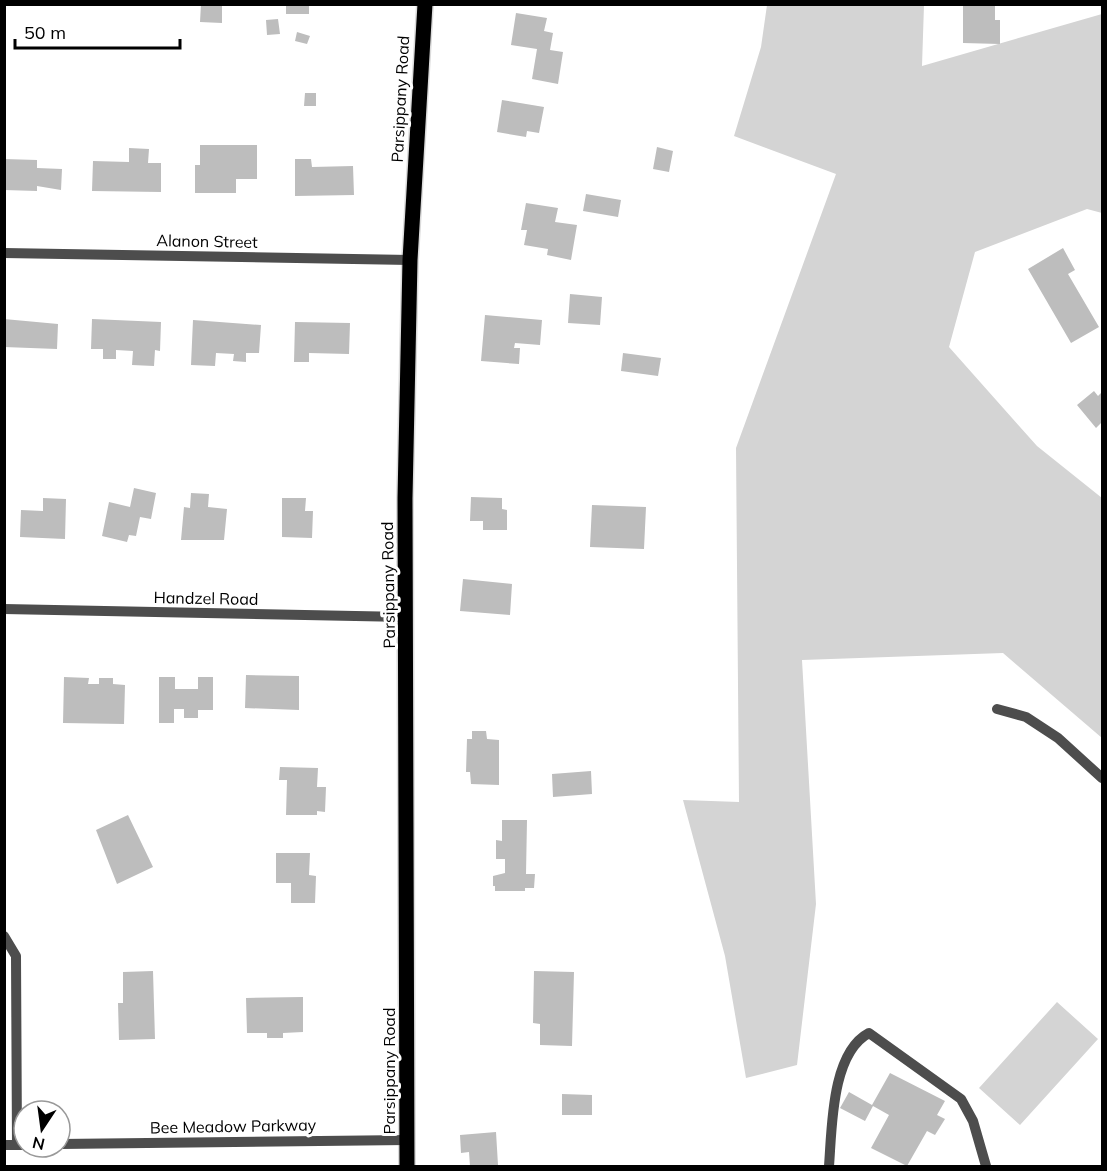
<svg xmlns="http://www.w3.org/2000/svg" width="1107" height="1171" viewBox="0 0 1107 1171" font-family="Mulish,sans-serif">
	<rect width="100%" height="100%" fill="#fff"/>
	<path fill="#d4d4d4" d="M767 5H924L922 66 1102 14V213L1087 209 975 252 949 347 1037 446 1102 498V738L1003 653 802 660 816 904 797 1065 746 1078 725 956 683 800 739 802 736 448 836 174 734 136 761 47Z
		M1057 1002 1098 1039 1020 1125 979 1088Z"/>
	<path fill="#bdbdbd" d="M201 4H222V23L200 22Z
		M286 4H309V14H286Z
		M963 4H995V20H1000V44L963 43Z
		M516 13 547 18 544 31 553 33 550 50 563 52 558 84 532 79 537 49 511 45Z
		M278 19 280 34 267 35 266 20Z
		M297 32 310 36 307 44 295 41Z
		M305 93H316V106H304Z
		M502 100 544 107 539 133 527 131 526 137 497 132Z
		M200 145H257V179H236V193H195V165H200Z
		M657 147 673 151 669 172 653 169Z
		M129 148 149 149 148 163H161V192L92 191 93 161 129 162Z
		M4 159 37 160V168L62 169 61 190 37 186V191L4 190Z
		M295 159H311L312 167 353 166 354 195 295 196Z
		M586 194 621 200 618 217 583 211Z
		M526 203 558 208 555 222 577 225 571 260 547 255 548 249 524 245 527 230H521Z
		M1063 248 1075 270 1068 274 1099 327 1071 343 1028 269Z
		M570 294 602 297 600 325 568 323Z
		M485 315 542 320 540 345 515 343 514 348H520L519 364 481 361Z
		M4 319 58 324 57 349 4 347Z
		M92 319 161 322 160 351 155 350 154 366 132 365 133 351 116 350V359H103V349H91Z
		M193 320 261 325 259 353H246V362L233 361 234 354 216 353 215 366 191 365Z
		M295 322 350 323 349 354 309 353V362H294Z
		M623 353 661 358 658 376 621 371Z
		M1094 391 1098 396 1102 392V422L1096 428 1077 405Z
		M134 488 156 493 151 519 140 517 136 536 129 535 127 542 102 536 109 502 130 507Z
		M191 493 209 494 208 507 227 509 224 540H181L184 507 190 508Z
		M471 497 502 498V509L507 510V530H483V521H470Z
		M43 498 66 499 65 539 20 537 21 510 43 511Z
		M282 498H306L305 511H313L312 538 282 537Z
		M592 505 646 507 644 549 590 547Z
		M463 579 512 584 510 615 460 611Z
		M246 675 299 676V710L245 708Z
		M64 677 89 678 88 684H99V678H113V684L125 685 124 724 63 723Z
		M159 677H175V689H198V677H213V710H198V718H184V709H174V723H159Z
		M472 731H486L487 739 499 740V785L471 784 470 772H466L467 739H472Z
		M280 767 318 768 317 787H326L325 812 317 811V815H286L287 780H279Z
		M591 771 592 794 553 797 552 774Z
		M128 815 153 867 117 884 96 830Z
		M502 820H527L526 874H535L534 888H525V891H495V886H493V876L505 873V859H496V840L502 841Z
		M276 853H310L309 875 316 876 315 903H291V883H276Z
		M153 971 155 1039 119 1040 118 1003H123V972Z
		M534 971 574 972 572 1046 540 1045V1024L533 1023Z
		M303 997V1032L283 1033V1038H267V1033H247L246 998Z
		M890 1073 945 1101 937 1115 945 1119 935 1135 927 1131 907 1166 871 1148 889 1115 873 1106 865 1121 840 1108 849 1092 872 1105Z
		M562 1094 592 1095V1115H562Z
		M496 1132 498 1165 470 1166 469 1152 461 1153 460 1135Z"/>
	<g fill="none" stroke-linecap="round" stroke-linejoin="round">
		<defs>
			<path id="major" d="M407 1166 405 498 410 260 425 4"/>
		</defs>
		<use href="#major" stroke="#dbdbdb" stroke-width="18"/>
		<path stroke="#4d4d4d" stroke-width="10" d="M4 253 410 260
			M4 609 406 617
			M997 709 1026 717 1058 738 1102 778
			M4 936 16 956 17 1145
			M60 1144 407 1140
			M4 1145H24
			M829 1166C832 1129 831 1053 869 1033L961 1099 973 1121 986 1166"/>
		<use href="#major" stroke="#000" stroke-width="15"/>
	</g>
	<g text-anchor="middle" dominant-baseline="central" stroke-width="6" stroke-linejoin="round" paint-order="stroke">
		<g font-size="16" fill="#000" stroke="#fff">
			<text transform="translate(400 99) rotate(-87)">Parsippany Road</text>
			<text transform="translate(207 241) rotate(1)">Alanon Street</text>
			<text transform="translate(388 585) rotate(-91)">Parsippany Road</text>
			<text transform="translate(206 598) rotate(1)">Handzel Road</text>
			<text transform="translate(389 1071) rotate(-90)">Parsippany Road</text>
			<text transform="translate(233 1126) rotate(-1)">Bee Meadow Parkway</text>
		</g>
	</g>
	<rect width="1107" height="1171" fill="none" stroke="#000000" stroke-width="12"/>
	<g transform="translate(42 1129) rotate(193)"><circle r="28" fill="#ffffff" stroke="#999999" stroke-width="1.5"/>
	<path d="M0-4.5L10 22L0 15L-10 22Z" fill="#000000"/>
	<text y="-9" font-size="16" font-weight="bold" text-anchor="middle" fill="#000000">N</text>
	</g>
	<path d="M15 39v9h165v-9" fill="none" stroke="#000000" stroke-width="3"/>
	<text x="24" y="39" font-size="18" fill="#000000" stroke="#ffffff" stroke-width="4.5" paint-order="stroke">50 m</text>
</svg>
